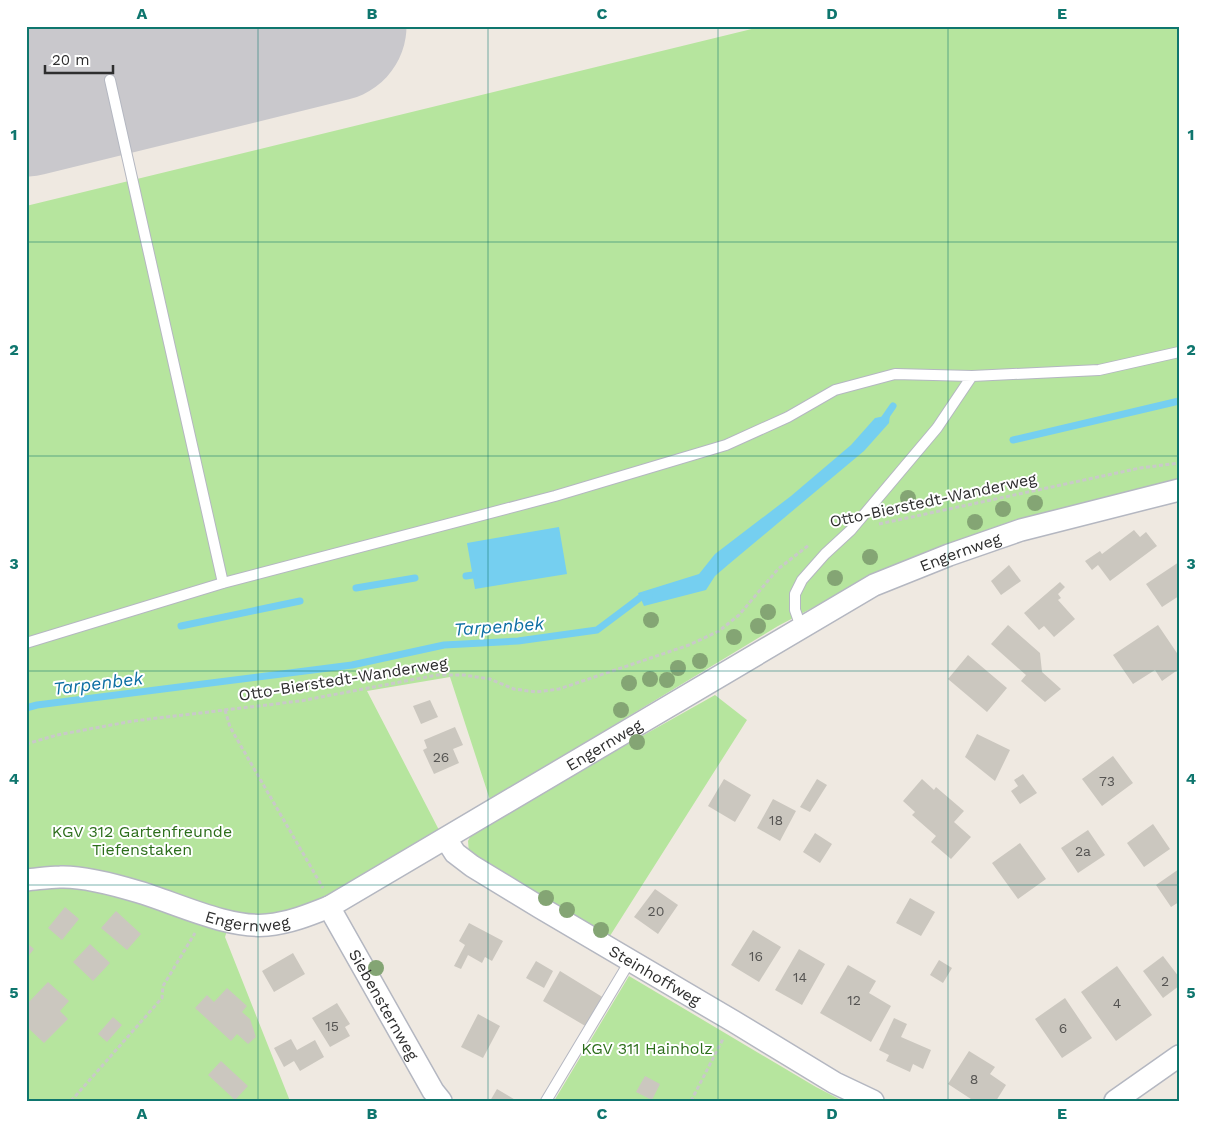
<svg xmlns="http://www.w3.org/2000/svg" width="1205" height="1127" viewBox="0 0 1205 1127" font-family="'Work Sans',sans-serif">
	<rect width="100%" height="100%" fill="#efe9e1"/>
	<path fill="#b6e59e" d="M764 26H1179V480L1015 520 944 545 869 578 778 626 490 800 450 677 367 691 439 830 323 901 288 911 263 915 233 912 225 937 290 1101H26V206Z
		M715 695 747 720 608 939 469 853 468 841 473 831Z
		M629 976 816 1087 843 1101H554Z"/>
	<path fill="#75cff0" d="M890 415 889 423 864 451 729 564 715 576 706 590 644 606 638 593 699 574 715 554 791 496 851 445 875 418Z
		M559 527 567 574 475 589 467 543Z"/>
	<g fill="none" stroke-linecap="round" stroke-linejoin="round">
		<path stroke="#75cff0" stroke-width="7" d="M882 422 893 406
			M1013 440 1179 401
			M466 576 473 575
			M356 588 415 578
			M181 626 300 601
			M26 708 37 705 352 665 444 645 518 641 597 630 641 597 649 596"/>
		<path stroke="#c9c8cc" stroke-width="151" d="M26 101 331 26"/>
	</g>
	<path fill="#cbc7bf" d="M1134 530 1140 537 1146 532 1157 546 1110 581 1098 565 1092 570 1085 561 1100 551 1102 554Z
		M1179 562V596L1162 607 1146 584Z
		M1009 565 1021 581 1001 595 991 581Z
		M1060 582 1065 587 1058 594 1061 598 1058 600 1075 619 1054 637 1044 626 1039 630 1024 613Z
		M1008 625 1040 653 1042 672 1061 689 1045 702 1021 681 1026 675 991 644Z
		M1158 625 1179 656V669L1162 681 1155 670 1133 684 1113 655Z
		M968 655 1007 688 987 712 948 679Z
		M430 700 438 717 421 724 413 706Z
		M455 727 463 745 453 749 459 763 434 774 423 750 427 748 424 740Z
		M977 734 1010 750 995 781 965 757Z
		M1113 756 1133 783 1102 806 1082 779Z
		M1023 774 1037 793 1020 804 1011 791 1018 786 1014 780Z
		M724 779 751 795 735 822 708 806Z
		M817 779 827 785 810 812 800 807Z
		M922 779 934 790 936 787 964 811 954 822 971 837 951 859 931 842 936 836 912 815 915 812 903 801Z
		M773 799 796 811 780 841 757 828Z
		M1153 824 1170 849 1144 867 1127 843Z
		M1088 830 1105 855 1078 873 1061 848Z
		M815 833 832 844 820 863 803 852Z
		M1020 843 1046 879 1018 899 992 863Z
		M1179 869V902L1171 907 1156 885Z
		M655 889 678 905 658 934 634 917Z
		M910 898 935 912 921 936 896 923Z
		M65 907 79 919 62 940 48 928Z
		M116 911 141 934 127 950 101 928Z
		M469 923 503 941 492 961 485 957 482 963 468 955 461 969 454 966 465 945 459 941Z
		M753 930 781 947 759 982 731 965Z
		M26 942 34 949 26 959Z
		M90 944 110 963 93 981 73 962Z
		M799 949 825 964 802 1005 775 990Z
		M293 953 305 974 274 992 262 971Z
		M1163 956 1179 977V986L1163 998 1143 971Z
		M939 960 952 968 943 983 930 975Z
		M536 961 553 971 544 988 526 978Z
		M848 965 876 981 869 993 891 1006 871 1042 820 1013Z
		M1117 966 1152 1015 1116 1041 1081 992Z
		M560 971 604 998 587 1027 543 1001Z
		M48 982 69 1001 60 1011 68 1019 44 1043 26 1026V1005Z
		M227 988 247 1006 242 1012 250 1019 256 1037 248 1044 237 1034 231 1041 195 1008 207 995 214 1002Z
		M1065 998 1092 1038 1062 1058 1035 1019Z
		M337 1003 350 1024 345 1027 350 1036 330 1047 312 1018Z
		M478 1014 500 1026 483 1058 461 1047Z
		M113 1017 122 1025 107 1042 98 1034Z
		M894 1018 907 1024 901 1037 931 1050 923 1069 913 1064 910 1072 886 1061 889 1055 879 1050Z
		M291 1039 297 1050 315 1040 324 1057 300 1071 294 1061 284 1067 274 1048Z
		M969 1051 995 1067 990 1074 1006 1085 996 1101H974L948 1084Z
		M221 1061 248 1086 235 1100 208 1075Z
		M645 1076 660 1084 652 1100 636 1092Z
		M497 1089 517 1101H490Z"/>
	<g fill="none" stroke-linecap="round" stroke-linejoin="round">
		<defs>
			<path id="service" d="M110 80 223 583
				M801 627 795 610V594L802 580 825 554 851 530 937 428 972 376
				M26 643 223 583 555 496 726 445 788 417 835 390 895 374 972 376 1099 370 1179 352
				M546 1101 630 961"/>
			<g id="minor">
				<path id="s1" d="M446 839 455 853 472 866 541 908 733 1021 835 1083 873 1101"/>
				<path id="s2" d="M26 880C38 879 49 877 60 877 84 876 116 885 139 892 176 903 229 929 267 925 289 923 309 915 329 907L874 585 949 555 1021 530 1179 490"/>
				<path id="s3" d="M329 907 433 1091 441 1101"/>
				<path d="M1115 1101 1179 1056"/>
			</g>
		</defs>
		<use href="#service" stroke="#b4b7c1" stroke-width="12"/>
		<use href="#minor" stroke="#b4b7c1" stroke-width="24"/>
		<path stroke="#c9c9c9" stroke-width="3" stroke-dasharray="4 2.5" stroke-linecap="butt" d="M879 524 1140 468 1179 463
			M225 710 230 727 323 888
			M26 744 57 735 133 721 300 701 437 675H464L490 679 514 689 536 692 559 689 689 645 719 631 739 615 778 569 809 545
			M71 1101 162 998 163 986 195 933
			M691 1101 723 1039"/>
		<use href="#service" stroke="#fff" stroke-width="10"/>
		<use href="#minor" stroke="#fff" stroke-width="21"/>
	</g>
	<g fill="#84a574">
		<circle cx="908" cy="498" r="8"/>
		<circle cx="1035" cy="503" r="8"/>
		<circle cx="1003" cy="509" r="8"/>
		<circle cx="975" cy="522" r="8"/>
		<circle cx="870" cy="557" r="8"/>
		<circle cx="835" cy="578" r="8"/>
		<circle cx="768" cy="612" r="8"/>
		<circle cx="651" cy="620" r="8"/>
		<circle cx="758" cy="626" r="8"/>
		<circle cx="734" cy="637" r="8"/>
		<circle cx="700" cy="661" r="8"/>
		<circle cx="678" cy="668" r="8"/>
		<circle cx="650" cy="679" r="8"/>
		<circle cx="667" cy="680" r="8"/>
		<circle cx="629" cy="683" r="8"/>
		<circle cx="621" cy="710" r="8"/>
		<circle cx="637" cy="742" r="8"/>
		<circle cx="546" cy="898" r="8"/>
		<circle cx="567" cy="910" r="8"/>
		<circle cx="601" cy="930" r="8"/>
		<circle cx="376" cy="968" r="8"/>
	</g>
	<path fill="none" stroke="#0f766e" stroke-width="1" stroke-opacity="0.55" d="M258 26V1101M488 26V1101M718 26V1101M948 26V1101M26 242H1179M26 456H1179M26 671H1179M26 885H1179"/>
	<g text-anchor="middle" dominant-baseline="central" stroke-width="4" stroke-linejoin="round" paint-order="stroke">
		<g font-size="14" fill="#555452">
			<text x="441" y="757">26</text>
			<text x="1107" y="781">73</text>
			<text x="776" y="820">18</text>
			<text x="1083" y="851">2a</text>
			<text x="656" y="911">20</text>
			<text x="756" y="956">16</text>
			<text x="800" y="977">14</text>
			<text x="1165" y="981">2</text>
			<text x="854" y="1000">12</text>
			<text x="1117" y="1003">4</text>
			<text x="332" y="1026">15</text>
			<text x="1063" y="1028">6</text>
			<text x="974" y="1079">8</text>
		</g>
		<g font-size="16" fill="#2e2e2e" stroke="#fff">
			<text transform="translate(933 500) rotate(-12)">Otto-Bierstedt-Wanderweg</text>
			<text stroke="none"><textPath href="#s2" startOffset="1038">Engernweg</textPath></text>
			<text transform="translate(343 679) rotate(-9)">Otto-Bierstedt-Wanderweg</text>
			<text stroke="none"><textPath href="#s2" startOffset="632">Engernweg</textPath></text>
			<text stroke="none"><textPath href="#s2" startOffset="228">Engernweg</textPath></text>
			<text stroke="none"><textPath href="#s1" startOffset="251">Steinhoffweg</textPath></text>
			<text stroke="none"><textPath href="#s3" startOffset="112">Siebensternweg</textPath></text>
		</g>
		<g font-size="16" fill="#2c6e1b" stroke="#fff">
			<text x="142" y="831">KGV 312 Gartenfreunde<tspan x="142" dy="18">Tiefenstaken</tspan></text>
			<text x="647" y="1048">KGV 311 Hainholz</text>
		</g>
		<g font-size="18" font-style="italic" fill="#0d6fa3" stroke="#fff">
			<text transform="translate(499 626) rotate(-4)">Tarpenbek</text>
			<text transform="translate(98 683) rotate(-7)">Tarpenbek</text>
		</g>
	</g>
	<rect width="1205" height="1127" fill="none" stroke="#ffffff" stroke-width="55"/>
	<path d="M45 65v8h68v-8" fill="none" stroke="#2e2e2e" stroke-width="2.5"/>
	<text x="52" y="65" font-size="15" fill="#2e2e2e" stroke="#ffffff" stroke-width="4" paint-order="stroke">20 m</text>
	<rect x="28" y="28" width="1150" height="1072" fill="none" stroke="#0f766e" stroke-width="2"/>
	<g font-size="16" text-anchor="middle" font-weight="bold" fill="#0f766e">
		<text x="142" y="19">A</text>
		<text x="372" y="19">B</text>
		<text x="602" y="19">C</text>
		<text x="832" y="19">D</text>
		<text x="1062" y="19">E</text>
		<text x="14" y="140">1</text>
		<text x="1191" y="140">1</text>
		<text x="14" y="355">2</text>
		<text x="1191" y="355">2</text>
		<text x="14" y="569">3</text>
		<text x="1191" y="569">3</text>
		<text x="14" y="784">4</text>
		<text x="1191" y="784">4</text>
		<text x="14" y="998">5</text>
		<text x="1191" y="998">5</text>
		<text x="142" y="1119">A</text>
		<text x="372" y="1119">B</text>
		<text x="602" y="1119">C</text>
		<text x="832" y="1119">D</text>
		<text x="1062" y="1119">E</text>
	</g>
</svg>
